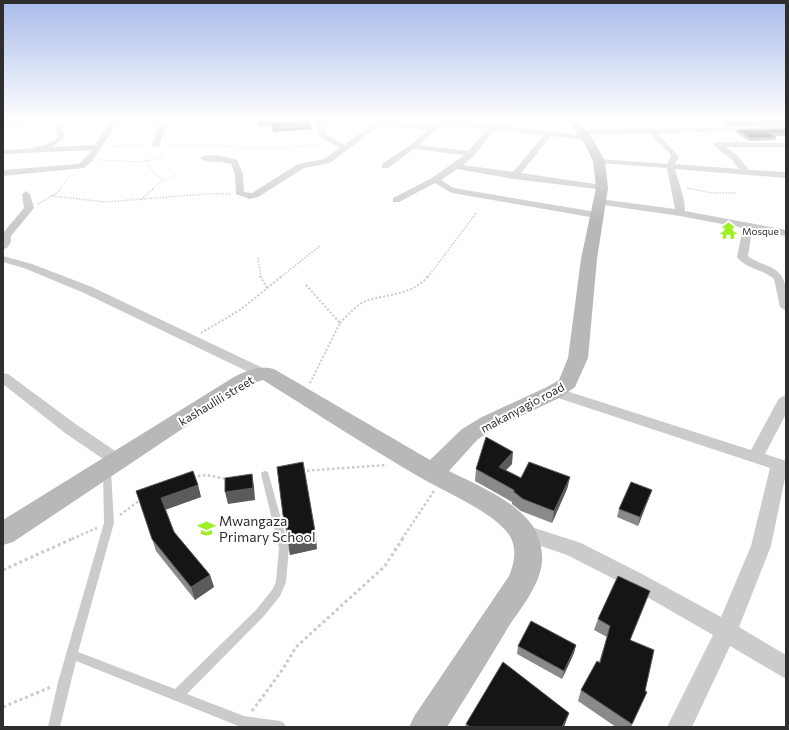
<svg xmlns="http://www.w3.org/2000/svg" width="789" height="730" viewBox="0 0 789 730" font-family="Commissioner,sans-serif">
	<rect width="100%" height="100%" fill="#fff"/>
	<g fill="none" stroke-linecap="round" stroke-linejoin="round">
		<path stroke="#cbcbcb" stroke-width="1" stroke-dasharray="1 1" stroke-linecap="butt" d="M173 124 245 120
			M166 145H208L263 149 323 145
			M108 147 147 145
			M100 160 138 162 160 158 162 152
			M150 160 147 163 154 173 163 180
			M687 188 692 189
			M60 189 70 176
			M153 189 159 183 176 175"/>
		<path stroke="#cbcbcb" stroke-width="1.5" stroke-dasharray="1.5 1.5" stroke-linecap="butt" d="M687 188 712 193H738
			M52 196 105 202 205 194H230
			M141 200 154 188
			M38 204 58 192 61 188
			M258 258 261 277
			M281 277 321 245
			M428 277 477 212"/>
		<path stroke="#cbcbcb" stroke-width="2" stroke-dasharray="2 2" stroke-linecap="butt" d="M260 276 267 288
			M306 285 340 323 310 383
			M340 323C347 316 357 304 366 301 386 294 414 295 428 276
			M201 333 240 310 282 276"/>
		<path stroke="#cbcbcb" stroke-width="2.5" stroke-dasharray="2.5 2.5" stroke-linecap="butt" d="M302 471 387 465
			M193 477 206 475 227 479
			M120 515 140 500
			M72 539 97 528
			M402 539 434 491"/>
		<path stroke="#cbcbcb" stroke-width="3" stroke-dasharray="3 3" stroke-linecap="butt" d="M3 570 74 538
			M3 707 51 687
			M252 711 283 669 296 647 385 566 403 538"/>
		<path fill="#cbcbcb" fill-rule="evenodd" d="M107 468 110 469 111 471 114 523 78 652 175 689 256 610 272 590 276 582 279 548 261 474 262 472 265 471 268 472 289 548 286 582 280 596 264 616 187 694 244 716 280 721 284 723 286 727H241L76 661 60 727H48L58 682 104 523 103 471 104 469Z"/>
		<path fill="#cbcbcb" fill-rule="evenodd" d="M51 120 48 122 3 125V121Z
			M60 120H67L63 130 66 137 52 147 95 145 112 120 168 121 159 147 152 145 160 123 117 124 92 161 84 168 3 176V170L79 164 92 150 3 154V150C23 149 42 150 58 137L55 130Z
			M313 120H320L326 134 344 145 378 120 432 127 439 120H448L590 136V140H587L551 136 521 173 602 185 606 188 605 190 514 179 457 169 441 180 454 188 596 212 601 215 596 218 452 193 435 183 399 202H393V198L432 178 464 155 414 149 388 168H382V164L410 145 428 130 380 125 330 163 304 168 258 197 249 199 236 194 235 174 231 164C221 160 208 164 200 158 208 152 228 157 237 160L243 174 244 192 252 193 298 164 324 159 340 148 321 137ZM443 124 488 129 468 151 419 145ZM494 130 544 135 513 172 463 165 474 156Z
			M786 126V130L657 133 679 157 675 164 739 169 731 159 714 146V142L786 143V147H726L737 155 749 170 786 172V178L675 169 684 200 685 211 786 230V236L752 230 748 256C754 261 761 263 768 266 789 275 786 289 786 311L780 307 774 279C763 269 746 269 737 257L743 228 680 216 597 204 595 202 600 199 675 209 667 168 599 163 595 161 599 159 667 164 671 157 669 153 649 133 581 134 577 132 581 130Z
			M26 191 30 194 34 208 11 236V242L7 248 3 249V233L24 208 22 194Z
			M3 256 32 264 92 287 267 370 269 373 267 376H257L84 293 24 268 3 262Z
			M3 373 8 374 77 425 124 457 126 461 124 465 118 467 112 465 65 433 3 384Z
			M554 387 751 450 778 400 781 397 786 395V414L765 454 786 461V473L771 546 739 627 786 655V679L730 646 692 727H667L713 635 628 586 567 555 515 537 513 532 515 527 522 524 581 543 642 574 721 617 751 546 770 468 549 395 547 392 549 389Z"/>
		<path fill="#b8b8b8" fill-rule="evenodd" d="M566 120H577L591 136 605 161 608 188 597 259 588 358 575 387 561 397 498 427 478 439 449 471C475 484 514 500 532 525 539 535 543 550 542 562 540 585 521 608 509 626 489 660 468 693 447 727H409L415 715 509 576C514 564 517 551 511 538 498 514 447 493 423 479 369 448 316 413 263 380L248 385 13 542 3 545V520L234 377C247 371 259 365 274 369L430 460 462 429 482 417 547 387 559 380 568 358 581 259 596 188 593 161 582 139Z"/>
	</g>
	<path fill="#8a8a8a" d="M258 120 311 125 312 129 273 132 272 126 258 127Z
		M718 120H786V125L727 126Z
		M786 129V136H774L776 137 775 140 750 141 736 133 737 130Z
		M512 464 506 470 521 478 570 477 567 489 552 523 521 511 512 504V502L475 481 476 469Z
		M198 485 201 497 165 510 174 532 210 575 214 587 195 600 156 551 136 491Z
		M649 498 638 526 617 517 619 509Z
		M283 515 317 549 290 555 288 540 285 527Z
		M618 576 631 640 645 691 647 692 631 727H616L578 701 581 690 599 662 607 637 594 630 598 619Z
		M576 645 574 653 562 679 517 654 518 646Z
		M569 713 564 727H465L466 724Z"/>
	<path fill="#5b5b5b" d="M311 125 312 129 273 132 272 127Z
		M513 452 512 464 497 479 499 467Z
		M252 474 254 486 255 500 228 504 225 492Z
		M570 477 567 489 552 523 554 511Z
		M198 485 201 497 164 510 161 498Z
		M652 490 649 498 638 526 640 517Z
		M316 537 317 549 290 555 288 542Z
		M210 575 214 587 195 600 191 587Z
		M576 645 574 653 562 679 564 671Z
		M569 713 564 727H562Z"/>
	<path fill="#151515" stroke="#5b5b5b" d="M258 120H309L311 125 272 127 271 122H258Z
		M724 120H786V122L728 123Z
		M786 129V133H769L776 137 751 138 737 130Z
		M486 437 513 452 499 467 521 478 529 462 570 477 554 511 523 499 514 492V490L476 469Z
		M303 462 316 537 288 542 289 535 283 515 277 467Z
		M193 471 198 485 161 498 174 532 210 575 191 587 152 539 136 491Z
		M252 474 253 488 225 492V478Z
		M631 482 652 490 640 517 619 509Z
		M618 576 650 591 630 640 654 650 645 691 647 692 632 724 581 690 597 661 600 663 610 626 598 619Z
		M531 621 576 645 564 671 518 646Z
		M503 662 569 713 562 727H471L466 724Z"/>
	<linearGradient id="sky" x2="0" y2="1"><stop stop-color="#a8bbea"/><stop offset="0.54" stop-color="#fff"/><stop offset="1" stop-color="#fff" stop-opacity="0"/></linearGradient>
	<rect width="789" height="223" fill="url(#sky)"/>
	<defs>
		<symbol id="temple-bare" viewBox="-9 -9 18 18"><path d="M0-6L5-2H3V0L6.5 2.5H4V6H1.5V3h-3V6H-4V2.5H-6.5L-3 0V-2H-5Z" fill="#9eef25" stroke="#fff" stroke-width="2.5" paint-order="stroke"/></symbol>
		<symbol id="school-bare" viewBox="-9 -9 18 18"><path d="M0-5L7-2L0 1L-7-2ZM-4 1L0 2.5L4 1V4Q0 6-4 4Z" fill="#9eef25" stroke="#fff" stroke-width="2.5" paint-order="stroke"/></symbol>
	</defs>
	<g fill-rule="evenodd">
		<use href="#temple-bare" x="716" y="218" width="25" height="25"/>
		<use href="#school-bare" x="194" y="516" width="25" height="25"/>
	</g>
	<g text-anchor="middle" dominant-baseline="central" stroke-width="4" stroke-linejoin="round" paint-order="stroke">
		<g font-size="10" fill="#2e2e2e" stroke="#fff" text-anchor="start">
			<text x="742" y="231">Mosque</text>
		</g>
		<g font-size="12" fill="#2e2e2e" stroke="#fff">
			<text transform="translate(216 400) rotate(-31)">kashaulili street</text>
			<text transform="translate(522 407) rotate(-28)">makanyagio road</text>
		</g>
		<g font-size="14" fill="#2e2e2e" stroke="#fff" text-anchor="start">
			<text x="219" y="520">Mwangaza<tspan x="219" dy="16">Primary School</tspan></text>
		</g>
	</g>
	<rect width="789" height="730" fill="none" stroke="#2e2e2e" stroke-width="8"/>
</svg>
